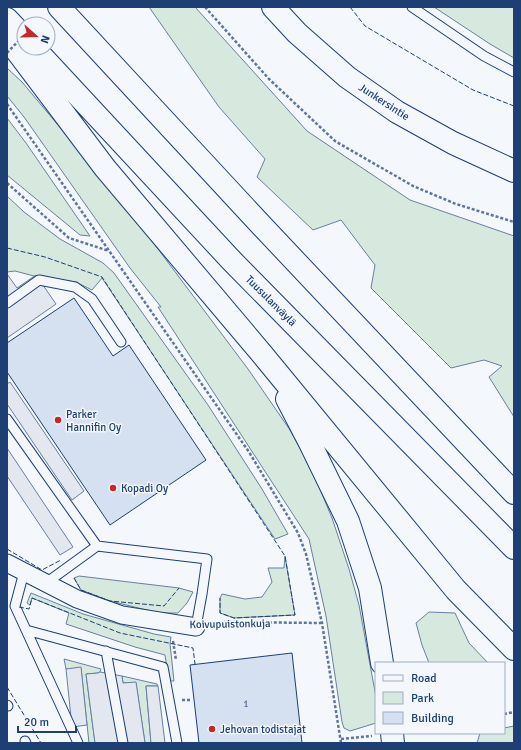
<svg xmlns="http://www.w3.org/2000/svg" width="521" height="750" viewBox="0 0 521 750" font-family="Signika,sans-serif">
	<rect width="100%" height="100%" fill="#f4f7fb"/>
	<path fill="#d7e8df" stroke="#687fa3" d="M149 7H195L307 131 410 200 514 236V417L489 377 502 366 484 360 451 368 371 288 375 265 341 220 313 230 257 177 265 159 219 107Z
		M434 7H514V58L490 44Z
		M8 69 22 82 104 180 158 249 248 369 290 430 312 470 332 518 349 569 359 605 376 697V723L350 731 344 728 342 722 326 616 309 539 158 307H161L130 268 24 117 7 96V70Z
		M7 118 26 143 90 236 80 235 7 175Z
		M7 196 24 212 60 239 103 263 114 273 208 405 262 489 288 534 275 539 102 278 92 290 76 282 34 276 15 271 7 272Z
		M285 556 295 615 234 618 220 613V598L222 594 245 599 262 597 272 582 268 568H284Z
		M79 576 179 588 193 592 187 603 178 613H159L110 601 81 590 74 578Z
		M31 593 83 614 154 634 171 637 170 644 174 681H169L165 655 135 647 66 624 69 613 32 598 30 605 27 603Z
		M429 612 455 613 469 643 488 663H429L422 645 416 623Z
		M64 659 101 669 100 672 98 673 86 674 95 743H89L81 668 66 669Z
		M122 676 157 684 158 686H146L151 743H145L136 683H123Z
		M514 726V743H477L480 733H504V728Z"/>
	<path fill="#e3e8f0" stroke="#687fa3" d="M7 274 17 288 36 275 56 304 7 338Z
		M10 382 84 491 72 500 7 404V384Z
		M7 448 73 547 60 555 7 476Z
		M81 667 87 725 72 727 66 669Z
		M100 672 122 676 123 683 136 682 145 743H95L86 674 98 673Z
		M146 686H158L165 743H151Z"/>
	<path fill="#d5e0f0" stroke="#1d3f73" d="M74 298 113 356 129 345 206 460 110 525 7 372V343Z
		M292 653 302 743H199L190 665Z"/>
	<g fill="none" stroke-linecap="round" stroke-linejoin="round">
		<defs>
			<path id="service" d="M412 7 484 56 514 72
				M7 303 39 280 75 287 92 299 121 342
				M7 419 97 546 207 559 202 594 196 627
				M24 572 15 606 78 743
				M46 583 97 546
				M26 630 163 667 177 743
				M106 651 123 743
				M7 705 8 706
				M25 741 26 743"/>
			<path id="minor" d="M7 563 77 599 122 615 196 627"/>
			<path id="secondary" d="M273 7 297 33 347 77 397 112 453 143 514 171"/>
			<path id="motorway" d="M59 7 262 226 514 493
				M7 19 24 37
				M7 38 105 168 262 354 456 590 514 649
				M34 48 231 260 514 548
				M287 399 310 443 348 521 370 588 382 663
				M392 733 393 743"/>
		</defs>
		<use href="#service" stroke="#1d3f73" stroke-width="11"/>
		<use href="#minor" stroke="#1d3f73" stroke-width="19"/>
		<use href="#secondary" stroke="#1d3f73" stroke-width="24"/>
		<use href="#motorway" stroke="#1d3f73" stroke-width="24"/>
		<path stroke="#5e769c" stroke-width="2.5" stroke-dasharray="3 2" stroke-linecap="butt" d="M205 7 269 79 335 141 413 186 456 204 514 222
			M7 104 249 452 298 533 306 554 322 623 341 743
			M7 183 69 238 109 251
			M214 624 224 622 322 623
			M173 641 176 660
			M182 700H192
			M504 714 514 712
			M341 739 372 736"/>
		<use href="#service" stroke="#f4f7fb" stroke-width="9"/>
		<use href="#minor" stroke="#f4f7fb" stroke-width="17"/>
		<use href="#secondary" stroke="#f4f7fb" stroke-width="22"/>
		<use href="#motorway" stroke="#f4f7fb" stroke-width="22"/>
		<path stroke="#5e769c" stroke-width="2.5" stroke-dasharray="3 2" stroke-linecap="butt" d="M7 53 24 35"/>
		<path stroke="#1d3f73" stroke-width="1" stroke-dasharray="5 2" stroke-linecap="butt" d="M350 7 365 26 473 90 514 106
			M7 248 45 257 102 277 285 556 295 615 234 618 220 613V598
			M7 549 42 570 61 560
			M74 578 81 590 110 601 164 606 179 588
			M19 607 29 609 32 598 120 633 193 648 195 664
			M7 687 41 743"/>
	</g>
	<g fill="#c62828" stroke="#f4f7fb" stroke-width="1.5">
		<circle cx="58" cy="420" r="4"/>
		<circle cx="113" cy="488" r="4"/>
		<circle cx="212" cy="729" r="4"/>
	</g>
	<g text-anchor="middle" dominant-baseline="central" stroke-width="3" stroke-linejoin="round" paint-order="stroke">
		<g font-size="9" fill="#4b6792">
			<text x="246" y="704">1</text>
		</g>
		<g font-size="11" fill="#1d3f73" stroke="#f4f7fb">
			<text transform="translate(384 102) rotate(33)">Junkersintie</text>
			<text transform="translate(271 301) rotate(45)">Tuusulanväylä</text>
			<text transform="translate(230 624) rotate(-1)">Koivupuistonkuja</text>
		</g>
		<g font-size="11" fill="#1d3f73" stroke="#f4f7fb" text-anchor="start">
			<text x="66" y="414">Parker<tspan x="66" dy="13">Hannifin Oy</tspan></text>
			<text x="121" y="488">Kopadi Oy</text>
			<text x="220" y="729">Jehovan todistajat</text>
		</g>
	</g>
	<rect width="521" height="750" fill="none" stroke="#1d3f73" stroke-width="16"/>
	<rect x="375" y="662" width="130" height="72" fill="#f4f7fb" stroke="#9eadc5"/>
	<rect x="383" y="675" width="20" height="6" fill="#f4f7fb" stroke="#9eadc5"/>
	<text x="411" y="682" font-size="12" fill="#1d3f73">Road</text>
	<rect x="383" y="692" width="20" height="12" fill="#d7e8df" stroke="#9eadc5"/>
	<text x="411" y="702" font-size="12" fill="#1d3f73">Park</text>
	<rect x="383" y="712" width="20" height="12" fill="#d5e0f0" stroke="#9eadc5"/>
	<text x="411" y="722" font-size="12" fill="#1d3f73">Building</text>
	<g transform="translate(36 36) rotate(110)"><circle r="19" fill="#f4f7fb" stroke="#9eadc5"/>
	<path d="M0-3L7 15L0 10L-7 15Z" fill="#c62828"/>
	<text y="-6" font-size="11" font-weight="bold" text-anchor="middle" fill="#1d3f73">N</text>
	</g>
	<path d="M18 726v6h58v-6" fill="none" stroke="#1d3f73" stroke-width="2"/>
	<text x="24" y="726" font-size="12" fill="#1d3f73" stroke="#f4f7fb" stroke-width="3" paint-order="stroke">20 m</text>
</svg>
